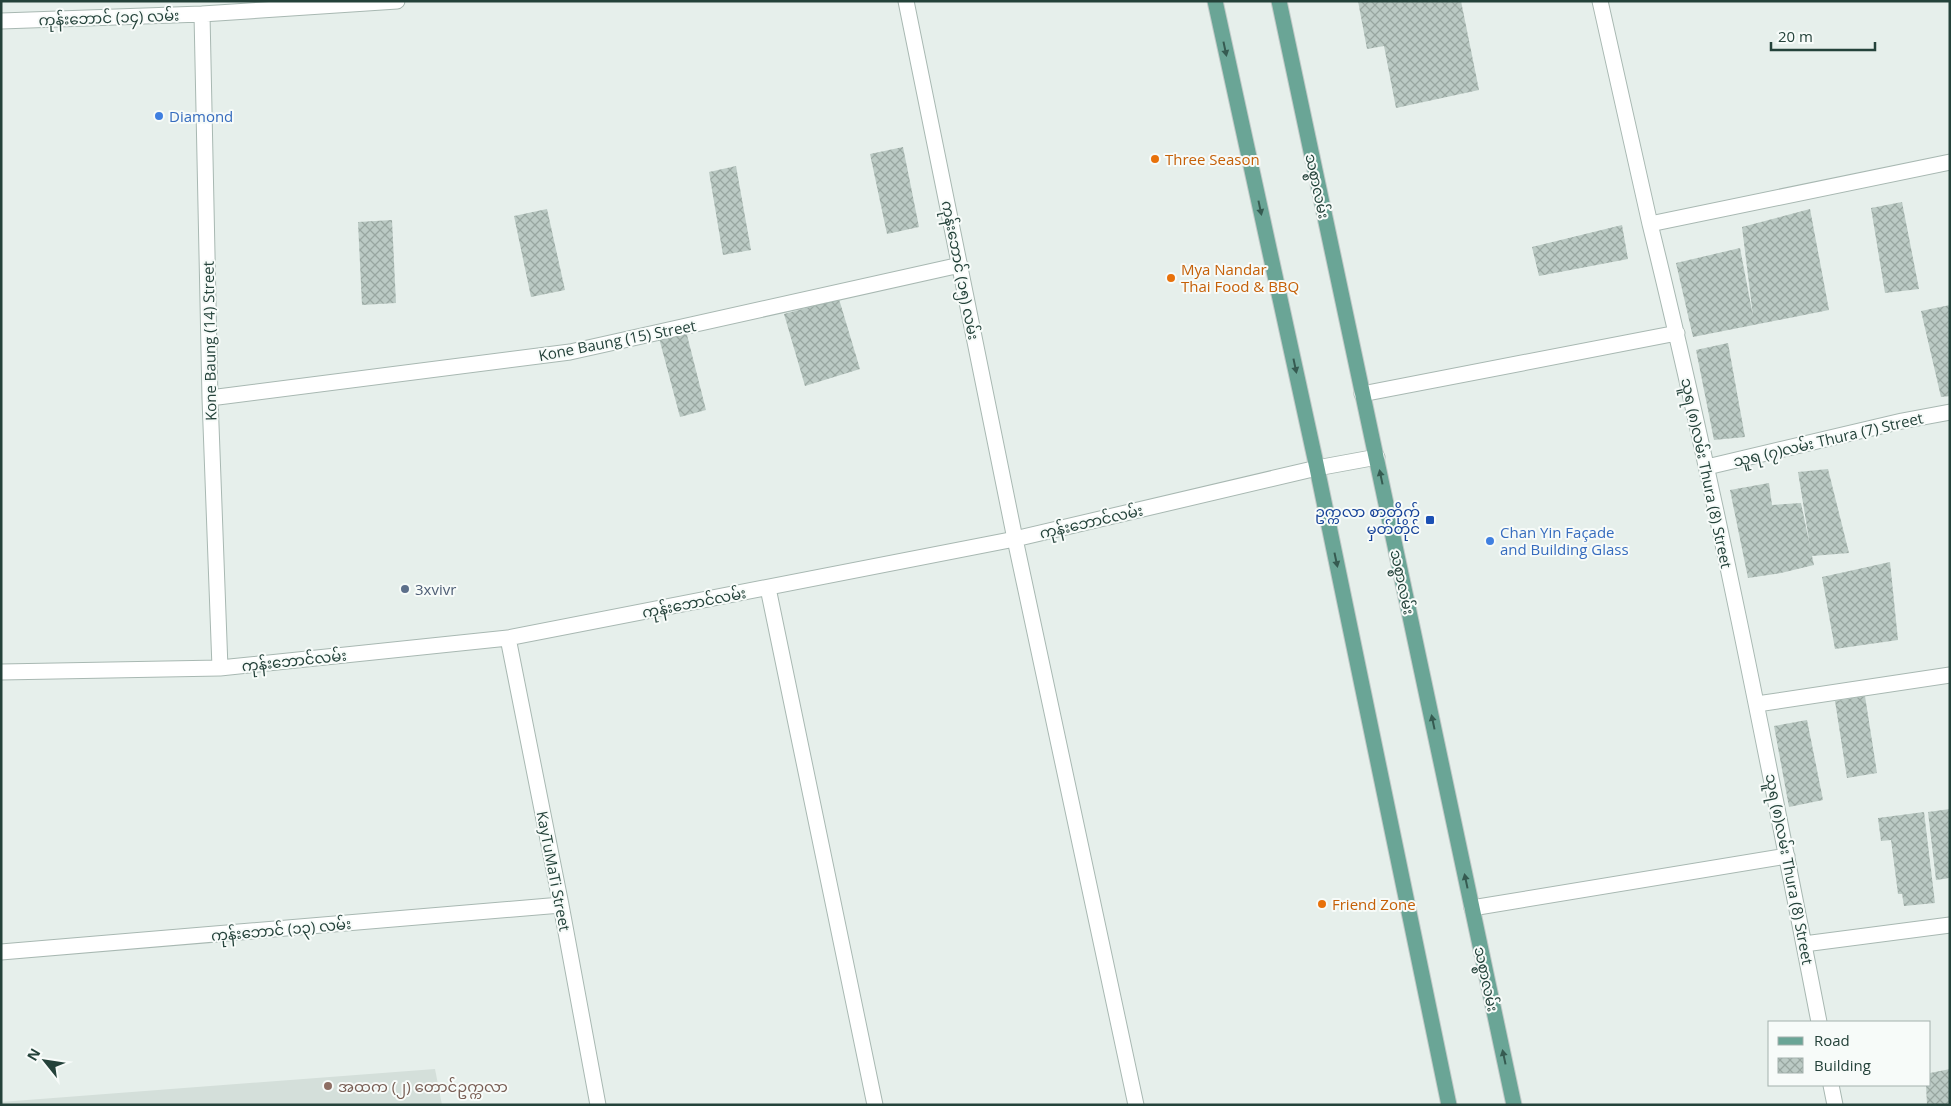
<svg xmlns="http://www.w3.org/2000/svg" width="1951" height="1106" viewBox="0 0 1951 1106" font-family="'Open Sans','Noto Sans Myanmar',sans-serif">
	<defs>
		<pattern id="building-cross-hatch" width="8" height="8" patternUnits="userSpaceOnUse" patternTransform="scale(1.25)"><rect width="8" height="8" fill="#bbcac4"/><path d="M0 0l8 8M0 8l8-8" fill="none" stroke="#98a6a0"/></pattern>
	</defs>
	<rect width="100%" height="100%" fill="#e6efeb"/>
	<path fill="#d4dfda" d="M435 1069 442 1105H1V1102Z"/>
	<path fill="url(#building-cross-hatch)" d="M1358 1H1461L1479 90 1396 108 1384 46 1367 49Z
		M903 147 919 227 887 234 870 154Z
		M736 166 751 250 723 255 709 172Z
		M1902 202 1919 289 1885 293 1871 208Z
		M547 209 565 290 531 297 514 216Z
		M1810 209 1829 310 1693 337 1676 263 1740 248 1753 316 1742 227Z
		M392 220 396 303 362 305 358 222Z
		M1622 225 1628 259 1539 276 1532 247Z
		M839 299 860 369 805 386 784 314Z
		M1950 305V396L1941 397 1921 311Z
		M686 331 706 410 680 417 659 338Z
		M1728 343 1745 437 1714 440 1696 350Z
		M1828 469 1849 553 1812 556 1814 565 1781 573 1748 578 1730 490 1769 483 1772 505 1801 503 1810 546 1798 472Z
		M1890 562 1898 640 1835 649 1822 577Z
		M1865 696 1877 773 1847 778 1835 701Z
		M1807 720 1823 800 1789 807 1774 726Z
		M1950 809V878L1936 880 1928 812Z
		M1924 812 1935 903 1904 906 1902 894H1898L1891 840 1881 841 1878 818Z
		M1950 1069V1105H1927L1926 1085H1930V1073Z"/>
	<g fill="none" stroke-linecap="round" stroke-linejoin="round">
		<defs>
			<path id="street" d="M906 1 1015 539 1136 1105
				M1600 1 1650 224
				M202 14 210 398 220 668
				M1 21 202 14 397 1
				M1362 394 1677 333
				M210 398 570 352 960 265
				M1707 467 1902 421 1950 412
				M768 588 875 1105
				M508 638 561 905 598 1105
				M1 672 220 668 508 638 1015 539 1317 468 1377 457
				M1757 704 1950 675
				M1472 908 1787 856
				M1804 944 1950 925
				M1 952 561 905
				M1819 1022C1767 755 1715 488 1650 224L1950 162
				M1831 1085 1835 1105"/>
			<path id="primary" d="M1215 1 1317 468 1449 1105
				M1279 1 1514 1105"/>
		</defs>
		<use href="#street" stroke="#a8b8b2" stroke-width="17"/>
		<use href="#primary" stroke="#c2cac8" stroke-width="17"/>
		<use href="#street" stroke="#fff" stroke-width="15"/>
		<use href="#primary" stroke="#6aa596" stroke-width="15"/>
	</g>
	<defs><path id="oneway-solid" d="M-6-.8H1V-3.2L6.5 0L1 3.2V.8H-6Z" transform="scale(1.25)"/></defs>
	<g fill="#365b51">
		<use href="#oneway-solid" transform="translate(1225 49) rotate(78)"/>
		<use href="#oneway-solid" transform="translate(1260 208) rotate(78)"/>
		<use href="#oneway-solid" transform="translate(1295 366) rotate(78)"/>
		<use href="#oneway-solid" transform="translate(1381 477) rotate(-102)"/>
		<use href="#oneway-solid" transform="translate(1336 560) rotate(78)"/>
		<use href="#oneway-solid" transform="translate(1433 722) rotate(-102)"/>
		<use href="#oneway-solid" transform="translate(1466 881) rotate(-102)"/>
		<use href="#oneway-solid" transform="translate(1504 1057) rotate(-102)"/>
	</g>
	<g fill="#3f7fe0" stroke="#f7fbf9" stroke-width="2">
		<circle cx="159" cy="116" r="5"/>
		<circle cx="1490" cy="541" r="5"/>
	</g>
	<g fill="#e8710a" stroke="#f7fbf9" stroke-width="2">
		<circle cx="1155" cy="159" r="5"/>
		<circle cx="1171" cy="278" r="5"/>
		<circle cx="1322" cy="904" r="5"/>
	</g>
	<rect fill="#1a4fb4" stroke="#f7fbf9" stroke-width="2" x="1425" y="515" width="10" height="10" rx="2.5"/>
	<circle fill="#5c6f8a" stroke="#f7fbf9" stroke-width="2" cx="405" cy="589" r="5"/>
	<circle fill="#8d6e63" stroke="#f7fbf9" stroke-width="2" cx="328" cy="1086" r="5"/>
	<g text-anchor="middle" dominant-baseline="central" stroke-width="4" stroke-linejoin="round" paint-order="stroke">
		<g font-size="15" fill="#24423a" stroke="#f7fbf9">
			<text transform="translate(109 17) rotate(-2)">ကုန်းဘောင် (၁၄) လမ်း</text>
			<text transform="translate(1318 186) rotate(78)">သစ္စာလမ်း</text>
			<text transform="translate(961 270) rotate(79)">ကုန်းဘောင် (၁၅) လမ်း</text>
			<text transform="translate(617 340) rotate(-11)">Kone Baung (15) Street</text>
			<text transform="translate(209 341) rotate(-91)">Kone Baung (14) Street</text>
			<text transform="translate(1828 439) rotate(-13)">သူရ (၇)လမ်း Thura (7) Street</text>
			<text transform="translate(1707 473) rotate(78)">သူရ (၈)လမ်း Thura (8) Street</text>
			<text transform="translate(1091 521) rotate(-13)">ကုန်းဘောင်လမ်း</text>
			<text transform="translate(1403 582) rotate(78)">သစ္စာလမ်း</text>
			<text transform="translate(694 602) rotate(-11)">ကုန်းဘောင်လမ်း</text>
			<text transform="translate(294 660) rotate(-6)">ကုန်းဘောင်လမ်း</text>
			<text transform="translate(1790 869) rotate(79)">သူရ (၈)လမ်း Thura (8) Street</text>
			<text transform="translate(554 871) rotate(79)">KayTuMaTi Street</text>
			<text transform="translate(281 929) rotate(-5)">ကုန်းဘောင် (၁၃) လမ်း</text>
			<text transform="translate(1487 979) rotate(78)">သစ္စာလမ်း</text>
		</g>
		<g font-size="15" fill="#366cbe" stroke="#f7fbf9" text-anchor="start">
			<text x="169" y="116">Diamond</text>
			<text x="1500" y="532">Chan Yin Façade<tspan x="1500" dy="17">and Building Glass</tspan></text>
		</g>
		<g font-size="15" fill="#c56008" stroke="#f7fbf9" text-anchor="start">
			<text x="1165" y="159">Three Season</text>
			<text x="1181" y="269">Mya Nandar<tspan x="1181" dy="17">Thai Food &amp; BBQ</tspan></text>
			<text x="1332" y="904">Friend Zone</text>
		</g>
		<g font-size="15" fill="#164399" stroke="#f7fbf9" text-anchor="end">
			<text x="1420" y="511">ဥက္ကလာ စာတိုက်<tspan x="1420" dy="17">မှတ်တိုင်</tspan></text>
		</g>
		<g font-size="15" fill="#4e5e75" stroke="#f7fbf9" text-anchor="start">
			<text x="415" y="589">3xvivr</text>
		</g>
		<g font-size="15" fill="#785e54" stroke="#f7fbf9" text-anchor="start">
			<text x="338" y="1086">အထက (၂) တောင်ဥက္ကလာ</text>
		</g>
	</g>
	<rect width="1951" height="1106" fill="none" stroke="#24423a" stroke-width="5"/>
	<rect x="1768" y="1021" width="162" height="65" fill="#f7fbf9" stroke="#a3b1ad"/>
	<rect x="1778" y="1037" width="25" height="8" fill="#6aa596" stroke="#a3b1ad"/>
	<text x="1814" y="1046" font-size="15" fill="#24423a">Road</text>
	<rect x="1778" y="1058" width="25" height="15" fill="url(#building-cross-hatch)" stroke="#a3b1ad"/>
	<text x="1814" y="1071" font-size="15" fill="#24423a">Building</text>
	<g transform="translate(45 1061) rotate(300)" stroke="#f7fbf9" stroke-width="4" paint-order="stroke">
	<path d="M0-4L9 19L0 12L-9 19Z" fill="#24423a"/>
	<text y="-8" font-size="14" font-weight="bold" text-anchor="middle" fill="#24423a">N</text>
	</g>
	<path d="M1771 42v8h104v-8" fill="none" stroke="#24423a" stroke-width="2.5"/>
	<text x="1778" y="42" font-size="15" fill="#24423a" stroke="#f7fbf9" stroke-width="4" paint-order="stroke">20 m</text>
</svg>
